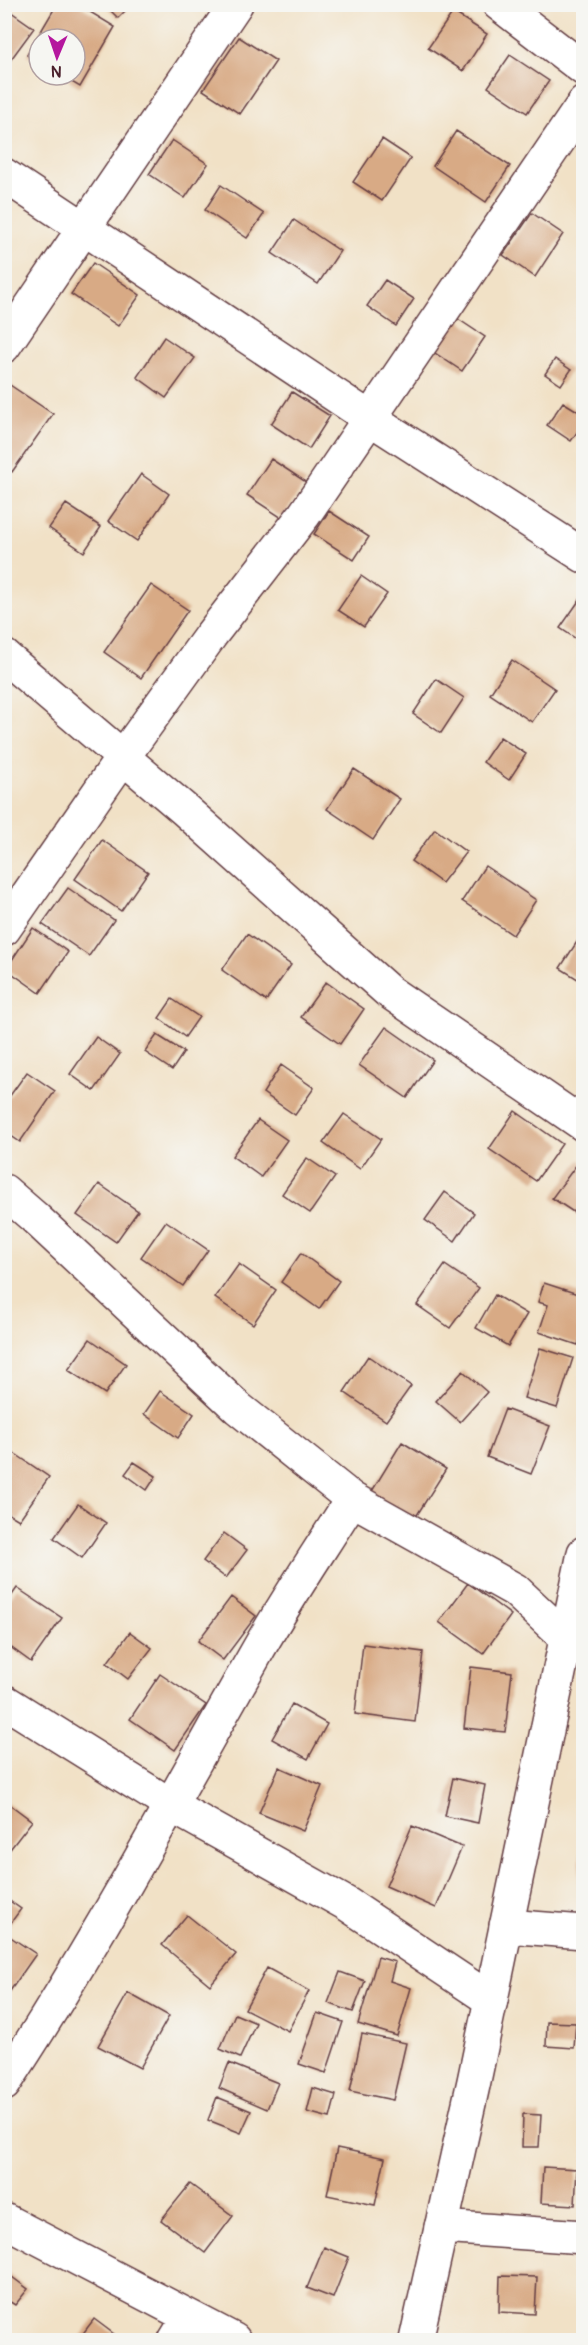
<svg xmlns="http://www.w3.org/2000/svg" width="588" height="2345" viewBox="0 0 588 2345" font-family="Pangolin,sans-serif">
	<rect width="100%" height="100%" fill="#f6f6f2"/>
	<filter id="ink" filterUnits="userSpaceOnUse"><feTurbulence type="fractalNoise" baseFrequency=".0167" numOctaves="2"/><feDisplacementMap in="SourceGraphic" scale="12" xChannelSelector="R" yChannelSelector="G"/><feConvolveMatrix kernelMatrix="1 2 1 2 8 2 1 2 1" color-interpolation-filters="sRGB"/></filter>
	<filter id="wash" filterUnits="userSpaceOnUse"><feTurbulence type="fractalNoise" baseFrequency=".008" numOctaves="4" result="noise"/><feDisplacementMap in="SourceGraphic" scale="24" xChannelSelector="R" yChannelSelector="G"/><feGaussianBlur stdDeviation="1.35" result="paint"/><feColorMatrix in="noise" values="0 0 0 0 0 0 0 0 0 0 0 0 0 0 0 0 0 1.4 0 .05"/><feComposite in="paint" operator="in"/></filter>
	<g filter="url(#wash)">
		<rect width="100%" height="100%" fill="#f1e1c6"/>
		<g id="blocks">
			<path fill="#d8aa85" d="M57 4H77L115 27 80 87 60 75H75V39H39V63L27 55Z
				M104 4H132L118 18Z
				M4 7 34 28 6 66 4 65Z
				M453 12 487 34 463 71 428 48Z
				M239 37 276 61 240 114 203 90Z
				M510 55 549 81 527 113 488 87Z
				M456 131 510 166 486 202 433 166Z
				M382 139 411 158 382 201 353 182Z
				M172 140 208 164 185 198 149 174Z
				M221 185 264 214 247 238 205 210Z
				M532 213 563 234 535 277 503 255Z
				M294 220 340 251 318 284 272 253Z
				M93 263 140 295 118 326 71 294Z
				M385 280 414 299 396 326 367 306Z
				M455 317 485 337 462 371 432 351Z
				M164 337 195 358 166 398 137 377Z
				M555 359 571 370 561 385 545 374Z
				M4 381 53 414 12 472 4 467Z
				M292 392 330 416 309 449 271 424Z
				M563 402 584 415V422L571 441 547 425Z
				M271 459 306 482 282 518 247 495Z
				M141 474 169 494 137 541 108 521Z
				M66 504 101 527 84 552 49 528Z
				M329 511 369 537 354 560 314 534Z
				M361 576 387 594 364 627 338 610Z
				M151 585 188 610 141 678 104 652Z
				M581 598 584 599V644L560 628Z
				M512 660 555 689 532 722 490 694Z
				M436 679 464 698 441 733 413 714Z
				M500 737 526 754 509 780 483 762Z
				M354 769 400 799 373 840 327 809Z
				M435 829 466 852 442 883 411 861Z
				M102 840 148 872 121 911 75 879Z
				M485 866 536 900 513 935 462 901Z
				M68 888 114 920 89 956 42 924Z
				M33 928 68 952 40 993 6 969Z
				M584 931V983L560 968Z
				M247 934 291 965 266 1001 222 970Z
				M326 982 364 1009 340 1044 301 1017Z
				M172 999 199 1017 185 1037 159 1018Z
				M386 1027 433 1060 407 1098 359 1065Z
				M157 1035 184 1052 172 1070 145 1052Z
				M96 1037 120 1054 94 1091 70 1074Z
				M281 1065 314 1088 295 1115 263 1093Z
				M27 1072 55 1091 20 1142 4 1131V1104Z
				M515 1111 562 1144 536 1181 489 1149Z
				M344 1114 381 1139 360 1169 323 1143Z
				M258 1120 287 1140 261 1177 232 1156Z
				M307 1158 335 1177 310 1213 282 1194Z
				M580 1160 584 1163V1219L552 1198Z
				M99 1184 138 1211 116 1242 77 1215Z
				M445 1192 474 1213 455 1241 425 1220Z
				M166 1221 208 1250 183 1286 141 1257Z
				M301 1253 339 1281 319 1309 281 1282Z
				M239 1264 276 1290 253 1324 215 1298Z
				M445 1265 479 1288 450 1328 417 1305Z
				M544 1283 584 1296V1328L578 1345 539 1332 548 1305 538 1302Z
				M495 1295 527 1314 508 1346 476 1328Z
				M90 1339 126 1364 105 1394 68 1370Z
				M540 1348 573 1358 557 1408 524 1398Z
				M368 1356 411 1386 386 1421 344 1392Z
				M463 1371 487 1392 460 1422 436 1401Z
				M160 1391 194 1414 178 1438 144 1414Z
				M505 1409 550 1426 531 1474 487 1457Z
				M402 1442 446 1469 412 1523 369 1496Z
				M11 1451 49 1477 19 1520 4 1511V1460Z
				M134 1462 156 1476 147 1490 125 1474Z
				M78 1504 106 1523 82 1558 54 1538Z
				M224 1533 247 1550 226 1578 203 1561Z
				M468 1583 511 1615 483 1654 439 1622Z
				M17 1588 62 1618 31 1662 5 1643V1605Z
				M231 1597 256 1616 223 1660 198 1641Z
				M130 1632 152 1648 128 1679 107 1663Z
				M363 1644 423 1652 415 1722 355 1714Z
				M471 1667 512 1672 505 1732 464 1728Z
				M160 1674 206 1705 175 1750 130 1719Z
				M292 1704 327 1724 308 1759 272 1739Z
				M279 1767 322 1786 303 1831 259 1813Z
				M453 1778 485 1785 478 1823 445 1816Z
				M4 1800 32 1821 4 1857Z
				M412 1826 462 1847 436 1908 386 1886Z
				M581 1843H584V1893H578Z
				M4 1897 21 1909 4 1932Z
				M187 1915 236 1954 210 1985 162 1945Z
				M6 1934 36 1954 10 1991 4 1988V1936Z
				M378 1957 395 1962 390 1981 411 1988 397 2036 358 2024Z
				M267 1968 309 1991 288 2031 245 2009Z
				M340 1972 365 1981 353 2012 328 2003Z
				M128 1993 169 2016 140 2068 98 2046Z
				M317 2013 343 2022 326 2073 299 2064Z
				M235 2014 256 2023 240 2058 220 2049Z
				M547 2022 576 2023 574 2048 546 2046Z
				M362 2034 406 2043 393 2100 350 2091Z
				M229 2063 278 2083 267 2109 219 2088Z
				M313 2088 336 2095 330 2118 307 2112Z
				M217 2097 251 2111 241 2133 208 2120Z
				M523 2114 541 2115 539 2147H522Z
				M337 2148 385 2158 375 2205 327 2195Z
				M543 2167 577 2169 575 2205 541 2203Z
				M190 2184 233 2216 205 2253 161 2220Z
				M324 2247 349 2257 333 2298 307 2288Z
				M8 2274 28 2289 15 2305 4 2298V2279Z
				M500 2276 537 2277 535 2314 499 2312Z
				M94 2319 122 2340H78Z"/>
		</g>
	</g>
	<g filter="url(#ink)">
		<use href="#blocks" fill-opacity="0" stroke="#633c42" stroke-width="1.5"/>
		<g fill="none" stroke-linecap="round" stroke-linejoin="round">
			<defs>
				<path id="minor" d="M499 4 584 69
					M4 175 371 419 584 556
					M4 346 236 4
					M4 656 185 810 388 991 584 1125
					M4 929 123 757 211 635 304 515 584 103
					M4 1191 34 1217 238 1408 352 1499 515 1590 566 1638 584 1640
					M4 1701 172 1806 347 1904 491 2000
					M506 1926 584 1932
					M4 2084C95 1946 172 1801 254 1657 284 1603 319 1552 352 1499
					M4 2220 234 2340
					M441 2227 584 2237
					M175 2340 189 2317"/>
				<path id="secondary" d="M416 2340 474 2081 584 1553"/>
			</defs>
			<use href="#minor" stroke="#633c42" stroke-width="36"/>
			<use href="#secondary" stroke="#633c42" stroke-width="36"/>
			<use href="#minor" stroke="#fff" stroke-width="33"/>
			<use href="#secondary" stroke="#fff" stroke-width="33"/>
		</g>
	</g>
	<rect width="588" height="2345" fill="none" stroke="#f6f6f2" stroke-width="24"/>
	<g transform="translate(57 57) rotate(182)"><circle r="28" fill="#f6f6f2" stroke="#b1a0a2" stroke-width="1.5"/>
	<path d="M0-4.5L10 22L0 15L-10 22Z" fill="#b5179e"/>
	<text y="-9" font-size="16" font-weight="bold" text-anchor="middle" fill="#4a1f2b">N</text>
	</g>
</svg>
